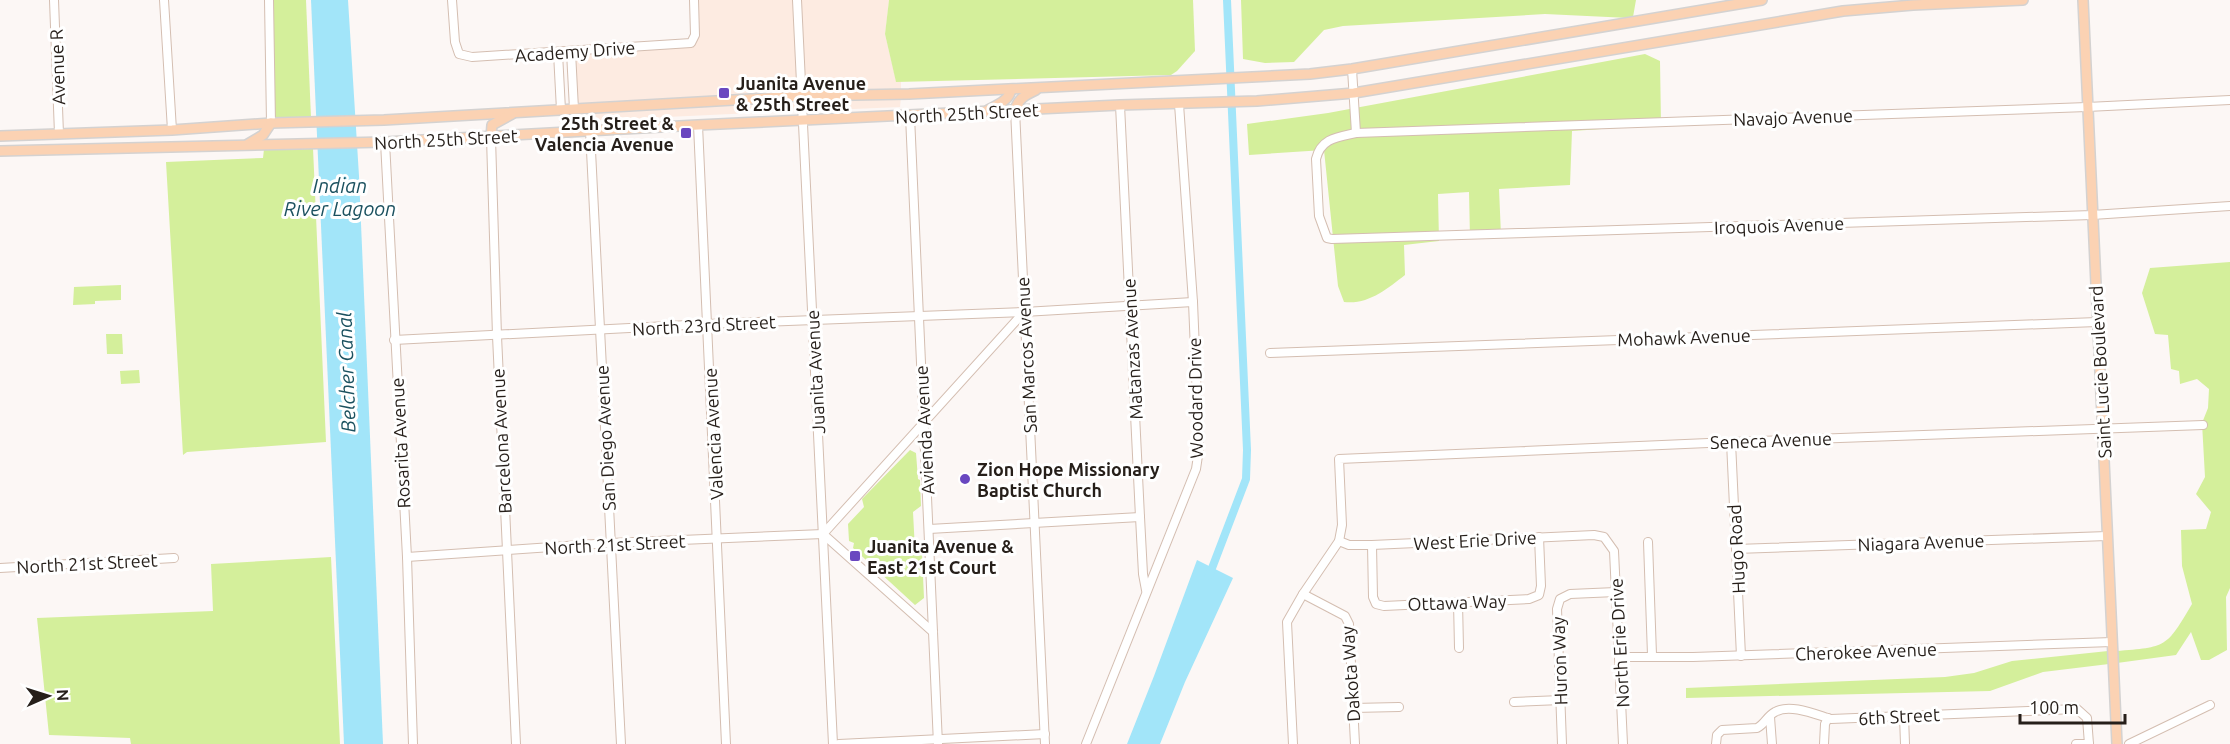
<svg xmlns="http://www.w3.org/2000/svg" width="2230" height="744" font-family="Ubuntu,sans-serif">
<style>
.built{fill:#fdebe1}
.green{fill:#d4ef9b}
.water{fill:#a2e5f9}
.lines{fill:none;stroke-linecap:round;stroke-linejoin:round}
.canal{stroke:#a2e5f9;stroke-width:8}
.minor-casing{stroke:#d4beb1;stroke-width:10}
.major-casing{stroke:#d4d2d1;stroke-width:12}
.minor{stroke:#fff;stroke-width:8}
.major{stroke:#fbd2b3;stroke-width:9}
.poi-dot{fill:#6947c0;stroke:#fff;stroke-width:2}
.labels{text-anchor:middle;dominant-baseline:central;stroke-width:6;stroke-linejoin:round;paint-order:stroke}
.street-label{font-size:18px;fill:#261f1a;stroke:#fff}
.poi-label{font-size:18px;font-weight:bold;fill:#261f1a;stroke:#fff;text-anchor:start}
.water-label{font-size:20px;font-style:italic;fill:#1b515f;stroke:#fff}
</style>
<rect width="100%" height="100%" fill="#fcf7f5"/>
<g class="built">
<path d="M698,0h95l5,93 -220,12 -3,-50 119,-8 5,-12z"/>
<path d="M801,0h88l-4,34 11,47 5,1v8l-95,3z"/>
<path d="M901,97l-1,10 -93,4v-11z"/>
<path d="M799,100v11l-240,11v-9z"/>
</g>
<g class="green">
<path d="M273,0h33l5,118 -36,1z"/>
<path d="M889,0h304l2,51 -18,20 -6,4 -275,7 -11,-48z"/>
<path d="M1241,0h395l-3,17 -4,1 -84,-4 -202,12 -19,4 -30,32 -29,1 -22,-4z"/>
<path d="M1645,54l15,7 1,64 -89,6 -2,54 -71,4 2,46 -31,3 -1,-46 -31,2 1,47 -35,4 1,30c-18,14 -37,30 -61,27l-6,-16 -14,-136 -75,5 -2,-31 81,-11z"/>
<path d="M313,148l13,294 -139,10 -4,3 -17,-293 97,-4 1,-9z"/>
<path d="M2230,262v326l-4,9 1,53 -18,10h-8l-10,-28 -15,23 -59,8 -1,-12c51,-4 50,-3 76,-47l-10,-38 -1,-36 25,-1 5,-17 -15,-18 9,-17 -3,-54 6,-15 1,-19 -12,-10 -17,5 -1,-13 -8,-2 -3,-34 -13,-1 -13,-41 8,-25z"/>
<path d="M121,285v15l-26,1v3l-22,1 1,-18z"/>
<path d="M106,334h16l1,20h-16z"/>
<path d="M139,370l1,13 -19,1 -1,-13z"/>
<path d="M910,450l6,3 2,26 2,1 1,26 -8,6 2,38 7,4 2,44 -9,7 -62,-57 1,-5 -5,-2 -1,-17 16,-17 -2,-8z"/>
<path d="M331,557l9,187h-209l-1,-6 -81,-3 -12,-117 176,-7 -2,-47z"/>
<path d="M2108,651l1,13 -66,8 -53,19 -304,7v-10l259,-11 29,-4 38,-12z"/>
</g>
<g class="water">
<path d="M311,0h37l11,176 24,568h-39z"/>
<path d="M1197,560l36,18 -48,104 -25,62h-33l27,-68z"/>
</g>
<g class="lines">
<path class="canal" d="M1209,576l37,-97 1,-29 -20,-450"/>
<g class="minor-casing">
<g id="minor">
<path d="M54,0l5,134"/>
<path d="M164,0l8,130"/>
<path d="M269,0l2,123"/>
<path d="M452,0l3,42 4,12 13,3 219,-14 4,-8 -1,-35"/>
<path d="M797,0l36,744"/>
<path d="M571,52l3,57"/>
<path d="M558,53l3,57"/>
<path d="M1352,69l4,64"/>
<path d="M2230,100l-143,7 -731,26c-18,4 -35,5 -40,26l3,57 8,22 5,1 760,-24 138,-9"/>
<path d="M1120,105l20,412 3,57 3,16"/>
<path d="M1015,110l30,634"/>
<path d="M910,116l28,628"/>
<path d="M698,125l28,619"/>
<path d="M590,131l31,613"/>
<path d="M491,138l6,198 19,408"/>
<path d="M385,142l22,415 6,187"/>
<path d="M394,340l313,-16 317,-12 169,-10"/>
<path d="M1270,353l827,-31"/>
<path d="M1731,442l10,214"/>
<path d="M929,529l211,-12"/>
<path d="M823,534l201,-222"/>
<path d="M823,534l110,98"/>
<path d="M1339,541l10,4h23l222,-10 10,2 10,14 9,193"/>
<path d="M1648,542l4,113"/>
<path d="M1372,545l1,52 3,7 8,2 145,-7 10,-4 2,-9 -2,-49"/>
<path d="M1736,549l371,-13"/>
<path d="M407,557l203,-14 213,-9"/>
<path d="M0,568l174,-10"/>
<path d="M1303,594l42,22 4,8 6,120"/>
<path d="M1458,602l1,46"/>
<path d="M1620,657h73l419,-15"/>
<path d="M1514,702l47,-2"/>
<path d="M1353,708l46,-1"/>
<path d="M1904,716l1,28"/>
<path d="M1770,717l2,27"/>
<path d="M839,744l206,-10"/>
<path d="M1086,744l110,-275 3,-20 -6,-147 -14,-198"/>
<path d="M1293,744l-6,-122 16,-28 36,-53 3,-16 -3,-66 392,-17 472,-17"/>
<path d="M1562,744l-5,-135 3,-10 10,-5 46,-2"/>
<path d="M1716,744l1,-9 5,-5 35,-2c8,-4 10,-12 18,-16 15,-9 42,3 56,7l246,-10 10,9 2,26"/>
<path d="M1824,744l1,-20 3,-6"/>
<path d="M2076,744h13"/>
<path d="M2129,744l81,-39"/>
</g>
</g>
<g class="major-casing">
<g id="major">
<path d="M2083,0l34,744"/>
<path d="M988,110c9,-5 22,-10 23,-21"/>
<path d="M1015,110c3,-11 10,-15 21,-20"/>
<path d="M0,136l172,-6 99,-7 113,-3 418,-24 107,-2 401,-20 42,-5 410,-69"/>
<path d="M491,138l1,-13 20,-11"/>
<path d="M248,144l15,-9 8,-12"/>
<path d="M0,151l385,-9 313,-17 422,-20 137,-4 97,-8 489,-82 70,-6 110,-5"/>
</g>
</g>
<use href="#minor" class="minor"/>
<use href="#major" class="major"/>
</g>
<g class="poi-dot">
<rect x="718" y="87" width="12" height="12" rx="3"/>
<rect x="680" y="127" width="12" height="12" rx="3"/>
<circle cx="965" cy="479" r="6"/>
<rect x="849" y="550" width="12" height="12" rx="3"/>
</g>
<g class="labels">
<g class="street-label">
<text transform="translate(575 51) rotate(-4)">Academy Drive</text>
<text transform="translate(57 67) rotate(-92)">Avenue R</text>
<text transform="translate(967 113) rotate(-3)">North 25th Street</text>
<text transform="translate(1793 117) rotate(-2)">Navajo Avenue</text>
<text transform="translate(446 139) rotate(-3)">North 25th Street</text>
<text transform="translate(1779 225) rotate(-2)">Iroquois Avenue</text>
<text transform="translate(704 325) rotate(-3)">North 23rd Street</text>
<text transform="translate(1684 337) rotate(-2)">Mohawk Avenue</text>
<text transform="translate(1132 349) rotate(-93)">Matanzas Avenue</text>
<text transform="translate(1026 355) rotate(-93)">San Marcos Avenue</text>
<text transform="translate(815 372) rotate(-93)">Juanita Avenue</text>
<text transform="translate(2100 372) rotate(-93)">Saint Lucie Boulevard</text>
<text transform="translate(1195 398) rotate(-91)">Woodard Drive</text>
<text transform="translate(924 430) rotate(-93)">Avienda Avenue</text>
<text transform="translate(713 434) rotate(-93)">Valencia Avenue</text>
<text transform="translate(605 438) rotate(-93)">San Diego Avenue</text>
<text transform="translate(1771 440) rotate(-2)">Seneca Avenue</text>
<text transform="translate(501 441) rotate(-93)">Barcelona Avenue</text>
<text transform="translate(400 443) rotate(-93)">Rosarita Avenue</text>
<text transform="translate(1475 540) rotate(-3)">West Erie Drive</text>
<text transform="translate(1921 542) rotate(-2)">Niagara Avenue</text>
<text transform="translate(615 544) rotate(-3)">North 21st Street</text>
<text transform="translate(1736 549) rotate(-93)">Hugo Road</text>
<text transform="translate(87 563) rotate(-3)">North 21st Street</text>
<text transform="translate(1457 602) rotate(-2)">Ottawa Way</text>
<text transform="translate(1619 643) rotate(-93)">North Erie Drive</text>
<text transform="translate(1866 651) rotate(-2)">Cherokee Avenue</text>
<text transform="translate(1559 661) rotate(-92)">Huron Way</text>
<text transform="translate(1350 674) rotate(-94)">Dakota Way</text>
<text transform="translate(1899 716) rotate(-3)">6th Street</text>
</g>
<g class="poi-label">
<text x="736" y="83">Juanita Avenue<tspan x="736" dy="21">&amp; 25th Street</tspan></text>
<text x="674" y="123" text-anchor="end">25th Street &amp;<tspan x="674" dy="21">Valencia Avenue</tspan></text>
<text x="977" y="469">Zion Hope Missionary<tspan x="977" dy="21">Baptist Church</tspan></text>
<text x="867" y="546">Juanita Avenue &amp;<tspan x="867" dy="21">East 21st Court</tspan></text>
</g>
<g class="water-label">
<text x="340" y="185">Indian<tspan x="340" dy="23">River Lagoon</tspan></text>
<text transform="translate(346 372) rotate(-92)">Belcher Canal</text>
</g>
</g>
<g transform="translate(48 696) rotate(87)" stroke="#ffffff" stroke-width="4.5" paint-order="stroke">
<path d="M0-4.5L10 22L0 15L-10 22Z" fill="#261f1a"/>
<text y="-9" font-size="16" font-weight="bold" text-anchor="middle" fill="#261f1a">N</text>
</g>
<path d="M2020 714v9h105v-9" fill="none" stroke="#261f1a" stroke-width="3"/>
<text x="2029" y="714" font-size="18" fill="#261f1a" stroke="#ffffff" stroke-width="4.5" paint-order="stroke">100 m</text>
</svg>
